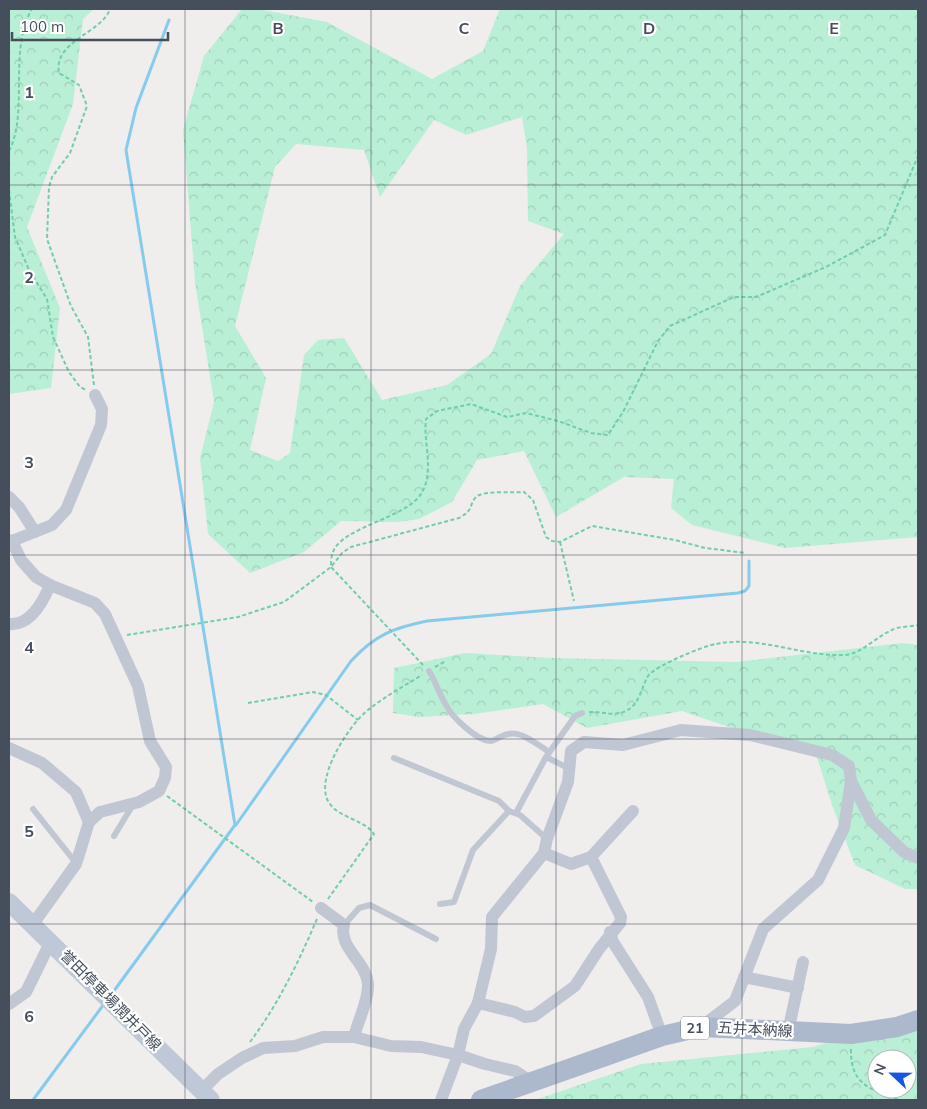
<svg xmlns="http://www.w3.org/2000/svg" width="927" height="1109" font-family="Mulish,'Noto Sans JP',sans-serif">
<style>
.forest{fill:url(#forest-crowns);fill-rule:evenodd}
.lines{fill:none;stroke-linecap:round;stroke-linejoin:round}
.stream{stroke:#85cbed;stroke-width:3}
.path{stroke:#71ceab;stroke-width:2;stroke-dasharray:4 2.5;stroke-linecap:butt}
.service{stroke:#c0c7d3;stroke-width:6}
.minor{stroke:#c0c7d3;stroke-width:12}
.secondary{stroke:#bfc8d7;stroke-width:18}
.primary{stroke:#acb9cd;stroke-width:20}
.grid{fill:none;stroke:#454e5b;stroke-width:1;stroke-opacity:0.55}
.labels{text-anchor:middle;dominant-baseline:central;stroke-width:4.5;stroke-linejoin:round;paint-order:stroke}
.shield{fill:#fff;stroke:#7d838c;stroke-width:1}
.shield-label{font-size:14px;font-weight:bold;fill:#454e5b}
.street-label{font-size:15px;fill:#454e5b;stroke:#fff}
.grid-label{font-size:16px;text-anchor:middle;font-weight:bold;fill:#454e5b;stroke:#fff;stroke-width:4.5;stroke-linejoin:round;paint-order:stroke}
</style>
<defs>
<pattern id="forest-crowns" width="20" height="18" patternUnits="userSpaceOnUse" patternTransform="scale(1.25)"><rect width="20" height="18" fill="#b9efd5"/><path d="M2 6a3 3 0 1 1 6 0M12 15a3 3 0 1 1 6 0" fill="none" stroke="#a0cfb9"/></pattern>
</defs>
<rect width="100%" height="100%" fill="#f0eded"/>
<g class="forest">
<path d="M9,9h85l-11,10 -10,85 -46,123 33,81 -9,80 -42,6z"/>
<path d="M242,9h16l69,13 105,57 51,-28 17,-42h418v528l-133,11 -93,-23 -21,-17 3,-29 -50,-2 -68,40 -32,-66 -47,9 -25,42 -33,17 -21,3 -57,-1 -37,31 -54,21 -42,-39 -8,-76 14,-56 -19,-120 -12,-152 21,-74zM522,117l5,31 1,73 36,13 -44,52 -29,68 -44,31 -65,15 -38,-62 -26,2 -14,15 -14,98 -12,8 -28,-11 16,-72 -31,-52 40,-159 21,-23 68,6 16,47 54,-77 32,15z"/>
<path d="M903,643l15,2v244h-13l-50,-24 -23,-60 -15,-48 -135,-46 -95,17 -44,-24 -69,10 -56,3 -25,-4 1,-45 71,-15 87,5 184,4z"/>
<path d="M918,1014v86h-383l106,-36 172,-17zM877,1059h30v30h-30z"/>
</g>
<g class="lines">
<g class="stream">
<path d="M236,825l115,-164c24,-26 42,-33 76,-40l311,-28 7,-2 4,-5v-25"/>
<path d="M111,995l124,-170 -109,-675 10,-42 33,-88"/>
<path d="M33,1100l71,-96"/>
</g>
<g class="path">
<path d="M9,151c20,-38 -1,-102 23,-142"/>
<path d="M9,190l6,47 14,33 18,29 6,38 16,35 11,15 6,3"/>
<path d="M94,385l-6,-48 -17,-31 -24,-67 2,-52 3,-10 18,-24 17,-47 -8,-21 -20,-12c-6,-32 43,-40 51,-64"/>
<path d="M560,542l14,59"/>
<path d="M127,635l111,-18 46,-15 47,-35 11,-14 9,-6 108,-29c16,-9 9,-12 17,-21 7,-7 37,-4 48,-5l9,8 13,37 6,4 8,1 32,-16 83,14 30,8 41,5"/>
<path d="M423,665l-92,-98c0,-4 0,-11 2,-15 9,-25 73,-34 88,-58 14,-22 2,-51 5,-75l11,-8 34,-7 36,13 19,-4 32,8 33,12 17,2 15,-23 35,-71 12,-15 64,-29h22l70,-30 59,-32 33,-79"/>
<path d="M435,667l11,-6"/>
<path d="M248,703l65,-11 13,3 32,25"/>
<path d="M589,712c13,-1 24,5 37,-1 14,-7 15,-23 22,-35 7,-10 55,-30 68,-32 43,-9 86,13 129,11 16,-1 32,-19 47,-25 7,-4 18,-3 26,-5"/>
<path d="M167,796l146,106"/>
<path d="M328,899l46,-65c-10,-15 -37,-16 -46,-33 -13,-24 21,-76 40,-91 16,-13 36,-24 54,-35"/>
<path d="M250,1042c29,-39 48,-79 67,-123"/>
<path d="M851,1049c-1,36 20,41 50,51"/>
</g>
<g class="service">
<path d="M429,671c7,11 10,23 17,34 6,12 30,35 44,36 6,0 11,-6 18,-7 14,-3 30,11 41,18"/>
<path d="M546,757l22,11"/>
<path d="M394,758l105,43 10,10 11,4 27,24"/>
<path d="M33,809l43,54"/>
<path d="M516,813l30,-56 29,-41 7,-3"/>
<path d="M114,836l17,-28 -1,-3"/>
<path d="M440,904l14,-2 19,-52 36,-39"/>
<path d="M344,925l15,-17 11,-3 66,34"/>
</g>
<g class="minor">
<path d="M9,497l10,10 16,25"/>
<path d="M9,540l3,1 40,-16 14,-15 35,-85 1,-16 -7,-14"/>
<path d="M12,541l9,19 15,17 14,8 45,18 10,11 33,72 12,55 16,26 -1,11 -6,13 -20,11 -39,10 -11,10 -13,42 -43,60"/>
<path d="M9,624c21,2 34,-22 41,-39"/>
<path d="M9,748l33,15 34,29 13,30"/>
<path d="M851,781l20,39 33,32 14,6"/>
<path d="M544,853l27,11 20,-7 42,-46"/>
<path d="M321,908l23,17c-6,23 22,36 24,59 1,16 -10,36 -14,53"/>
<path d="M610,932l3,10 35,55 14,39"/>
<path d="M744,977l54,11"/>
<path d="M478,1003l37,9 10,5 9,-1 41,-30 24,-37 21,-26 1,-6 -30,-60"/>
<path d="M9,1004l17,-12 25,-51"/>
<path d="M788,1032l15,-70"/>
<path d="M202,1090l16,-16 24,-16 21,-10 32,-2 28,-9h31l37,9 30,1 37,8 27,9 30,7 17,11"/>
<path d="M441,1100l17,-45 6,-26 14,-26 13,-54 1,-32 52,-64 3,-14 21,-57 3,-31 13,-9 39,3 58,-15 69,5 82,20 17,11 2,15 -7,47 -26,52 -55,49 -28,72 -34,26"/>
</g>
<path class="secondary" d="M9,902l202,198"/>
<path class="primary" d="M481,1100l181,-64 39,-9 150,7 46,-7 21,-7"/>
</g>
<path class="grid" d="M185,9v1091M371,9v1091M556,9v1091M742,9v1091M9,185h909M9,370h909M9,555h909M9,739h909M9,924h909"/>
<g class="labels">
<rect class="shield" x="681" y="1016.5" width="28" height="23" rx="4"/>
<g class="shield-label">
<text x="695" y="1028">21</text>
</g>
<g class="street-label">
<text transform="translate(111 1000) rotate(45)">誉田停車場潤井戸線</text>
<text transform="translate(755 1029) rotate(3)">五井本納線</text>
</g>
</g>
<g class="grid-label">
<text x="278" y="34">B</text>
<text x="464" y="34">C</text>
<text x="649" y="34">D</text>
<text x="834" y="34">E</text>
<text x="29" y="98">1</text>
<text x="29" y="283">2</text>
<text x="29" y="468">3</text>
<text x="29" y="653">4</text>
<text x="29" y="837">5</text>
<text x="29" y="1022">6</text>
</g>
<rect width="927" height="1109" fill="none" stroke="#454e5b" stroke-width="20"/>
<g transform="translate(892 1074) rotate(292)"><circle r="24" fill="#ffffff" stroke="#b5b8bd"/>
<path d="M0-4L9 19L0 12L-9 19Z" fill="#1556e2"/>
<text y="-8" font-size="14" font-weight="bold" text-anchor="middle" fill="#454e5b">N</text>
</g>
<path d="M12 32v8h156v-8" fill="none" stroke="#454e5b" stroke-width="2.5"/>
<text x="20" y="32" font-size="15" fill="#454e5b" stroke="#ffffff" stroke-width="4" paint-order="stroke">100 m</text>
</svg>
